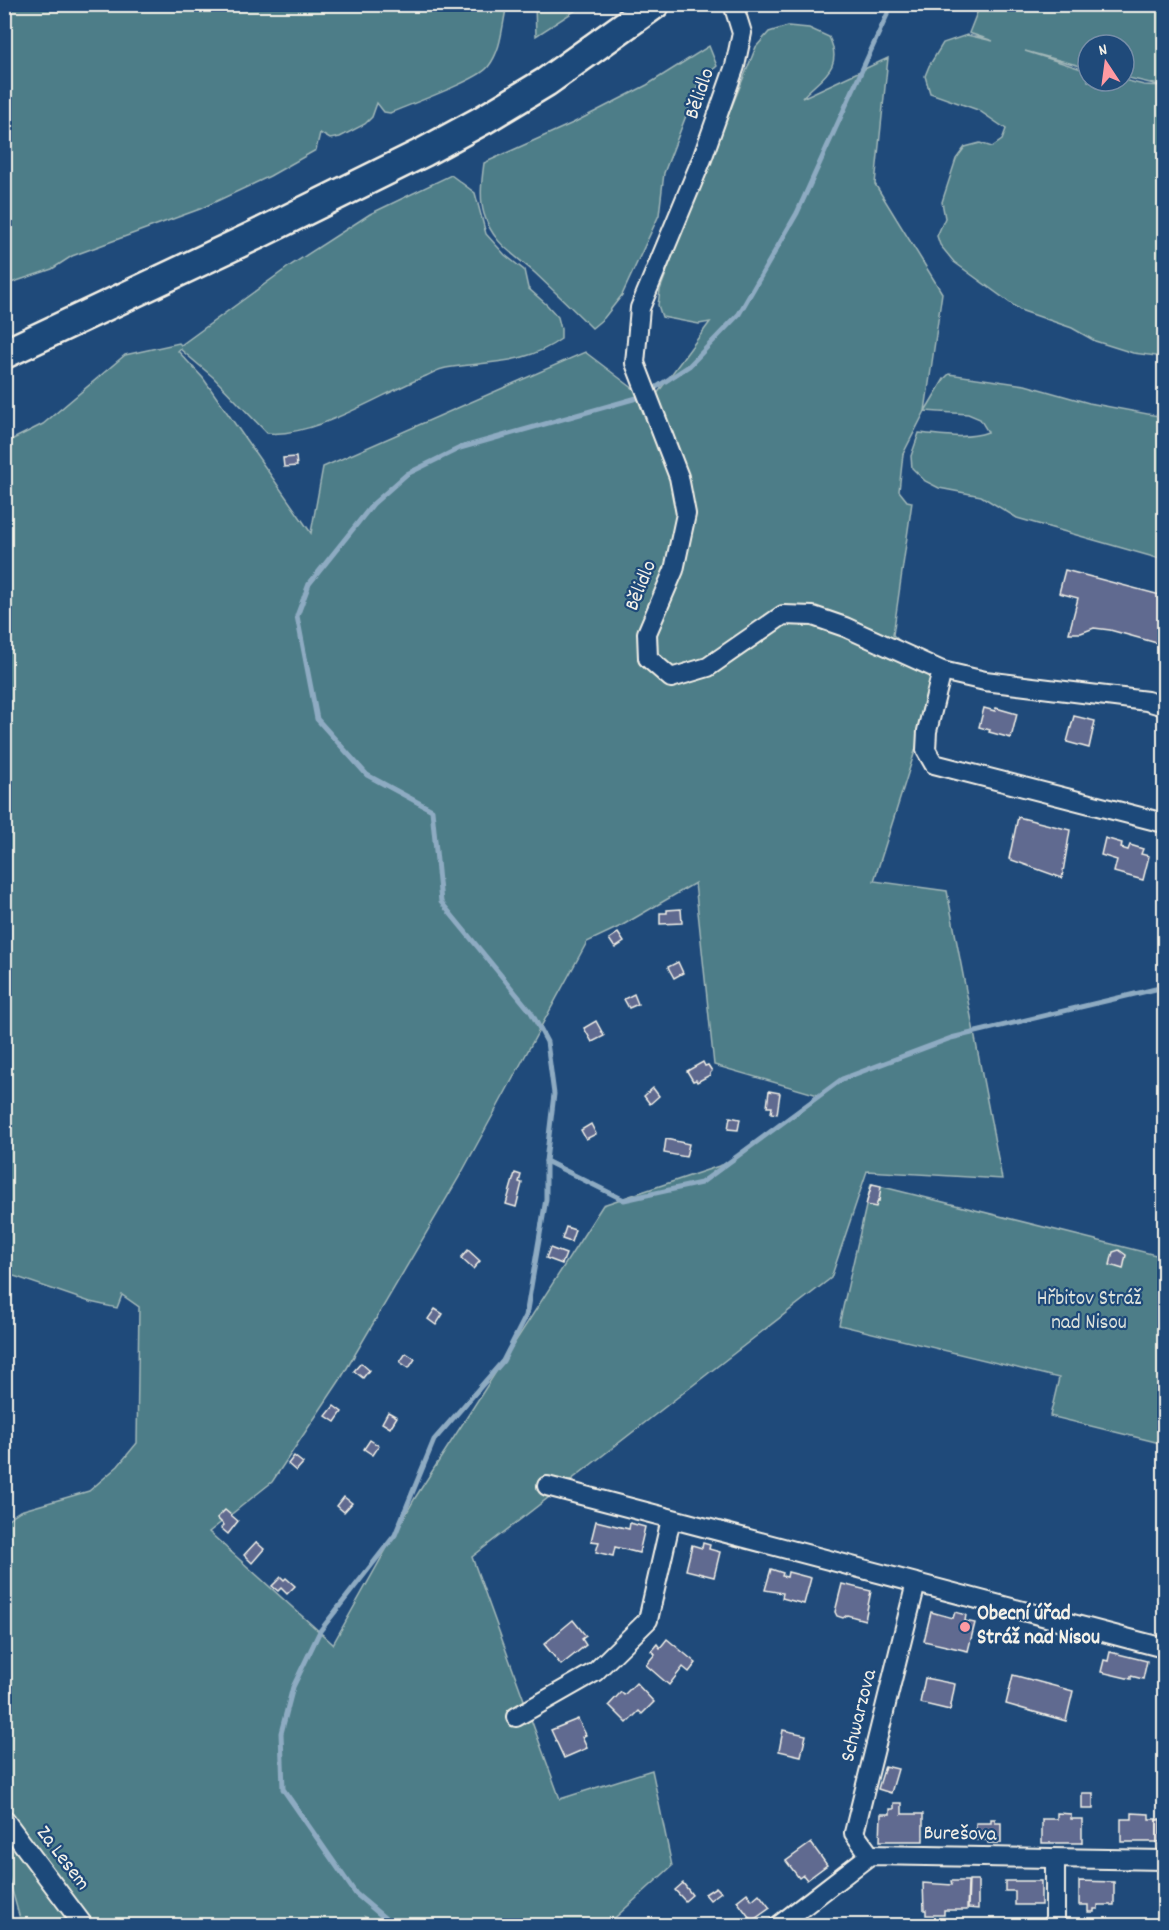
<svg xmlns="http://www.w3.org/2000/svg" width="1169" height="1930" font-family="Dekko,sans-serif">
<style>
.green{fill:#4e7d88;stroke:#a1b7b8;stroke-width:1.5;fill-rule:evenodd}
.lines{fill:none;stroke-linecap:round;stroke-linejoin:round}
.stream{stroke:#8eabc2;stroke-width:5}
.building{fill:#616a90;stroke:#f4f1e8;stroke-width:1.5}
.minor-casing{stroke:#f4f1e8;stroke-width:22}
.primary-casing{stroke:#f4f1e8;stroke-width:33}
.minor{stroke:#1f4a7a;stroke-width:18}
.primary{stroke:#1f4a7a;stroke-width:28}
.poi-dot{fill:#ff9aa2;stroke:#1f4a7a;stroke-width:2}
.labels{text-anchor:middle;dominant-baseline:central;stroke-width:4.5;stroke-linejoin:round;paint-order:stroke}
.street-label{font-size:21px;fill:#f4f1e8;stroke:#1f4a7a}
.park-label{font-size:21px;fill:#dbe0da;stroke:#1f4a7a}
.poi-label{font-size:21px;font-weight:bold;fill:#f4f1e8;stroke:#1f4a7a;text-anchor:start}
</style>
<rect width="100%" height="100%" fill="#1f4a7a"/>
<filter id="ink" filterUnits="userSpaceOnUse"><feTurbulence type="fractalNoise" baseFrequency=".0167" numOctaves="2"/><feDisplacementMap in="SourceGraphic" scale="12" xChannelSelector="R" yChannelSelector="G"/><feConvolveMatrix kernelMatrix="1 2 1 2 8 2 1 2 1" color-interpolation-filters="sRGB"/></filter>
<g filter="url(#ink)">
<g class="green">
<path d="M5,4h502v1c-5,20 -5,45 -19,62 -10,13 -79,38 -98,46l-6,-1 -7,-9 -5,14 -7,7 -25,13 -10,2 -10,-6 -4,17 -46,26 -70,33 -128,47 -20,13 -47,16z"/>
<path d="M535,5v-1l49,1 -48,31z"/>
<path d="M980,5h184v352l-31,-4 -38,-12 -23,-13 -52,-18 -66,-48 -14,-17 -3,-9 8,-18 -3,-16 14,-43 9,-12 15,-4 12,4 10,-7 4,-11 -28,-19 -48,-17 -5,-17 4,-10 14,-23 24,-8 26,6 -24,-8zM1088,45h36v32l39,9 -19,-1 -20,-5 -36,1v-10l-63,-20 63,17z"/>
<path d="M788,26l21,2 20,9c16,33 -10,41 -27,61l86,-40 -13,126 67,109 -17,118 19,-32 5,-5 76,11 64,18 75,14v143l-147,-42 -36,-22 -42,-8 -14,-7 -13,-13 -1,-12 8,-23c23,2 46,7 69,-1l-8,-13 -12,-5 -43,-3 -22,43 -4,37 8,10 5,1 -19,133 46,40 -65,206 73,10 55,288 -135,-8 -36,107 -359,279 88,242 92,-29 20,96 -65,59 -221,1 -21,-9 5,8 -348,1 -17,-61v-344l15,-10 69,-20 29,-25 19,-23 2,-136 -17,-12 -5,13 -27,-6 -85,-29v-830l38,-19 82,-69 54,-12 2,2 110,-80 79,-51 81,-39 24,18 11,41 19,21 19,15 4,18 19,17 11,12 3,12v10c-29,21 -57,22 -91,26 -9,1 -19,1 -28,4 -5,1 -11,5 -16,7 -46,18 -111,62 -159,57l-54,-56 -33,-28 -2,2 25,27 108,155 12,-66 262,-115 66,50 59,-80 -11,2 -37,-7 -4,-12 2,-15 26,-71 70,-172 13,-15zM695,883l19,182 104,30 -90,68 -125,42 -188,293 -82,146 -124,-112 63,-50 68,-102 122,-208 125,-230 34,-16z"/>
<path d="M709,46l8,20 -18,16 -35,91 -5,42 -37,80 -18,23 -12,10c-19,-19 -38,-37 -57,-55 -22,-20 -42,-29 -51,-59 -5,-16 -2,-36 0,-51l89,-40 74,-38z"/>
<path d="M871,1184l293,73v187l-114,-28 9,-38 -220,-53z"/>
</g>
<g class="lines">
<g class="stream">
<path d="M652,390l37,-24 50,-52 58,-101 95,-209"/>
<path d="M546,1161l78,39 77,-17 141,-104 109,-41 213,-51"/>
<path d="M394,1926l-38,-32 -73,-105 -2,-56 12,-46 27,-56 75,-96 39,-95 69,-79 23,-45 20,-117v-38l8,-67 -7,-52 -16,-30 -90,-110 -9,-92 -65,-35 -50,-56 -20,-103 12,-32 64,-80 34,-30 53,-26 184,-52"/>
</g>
</g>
<g class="building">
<path d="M296,457l1,9 -13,1 -1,-9z"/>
<path d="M1065,570l99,26v49l-54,-15 -16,-2 -13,5h-12l9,-35 -19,-5z"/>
<path d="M984,708l11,3 1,-3 21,6 -6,24 -22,-6 1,-2 -11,-3z"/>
<path d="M1074,716l21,5 -6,27 -22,-6z"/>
<path d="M1018,817l52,13 -8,48 -53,-19z"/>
<path d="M1105,838l17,5 -1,5 7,2 2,-5 13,4 -2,5 8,2 -6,24 -29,-8 3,-12 -16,-5z"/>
<path d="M681,909l1,14 -22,1v-11h7v-3z"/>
<path d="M618,933l6,9 -9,6 -6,-9z"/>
<path d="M678,962l5,11 -9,5 -6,-11z"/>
<path d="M634,994l4,10 -9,4 -5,-9z"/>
<path d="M596,1021l8,15 -12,6 -8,-14z"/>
<path d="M703,1062l2,4 3,-1 4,6 -2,2v2l-13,7 -1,-2 -3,1 -6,-10z"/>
<path d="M653,1088l6,8 -9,8 -6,-8z"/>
<path d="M769,1091l11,2 -3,21 -6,-1 1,-6h-5z"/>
<path d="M730,1117l10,2 -2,11 -10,-1z"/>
<path d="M591,1124l5,10 -10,5 -5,-9z"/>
<path d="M666,1139l23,5 -3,13 -22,-4z"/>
<path d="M515,1173l6,2 -2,7 3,1 -6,24 -10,-3z"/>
<path d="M872,1184l9,2 -2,15 -1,-1 -2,7 -10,-2z"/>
<path d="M566,1227l9,3 -4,12 -9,-3z"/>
<path d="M550,1248l16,6 -4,10 -16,-6z"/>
<path d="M468,1250l12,11 -7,8 -12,-11z"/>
<path d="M1119,1250l7,5 -3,14 -13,-4 3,-13z"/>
<path d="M435,1309l8,5 -7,11 -8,-6z"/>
<path d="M406,1353l9,6 -6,9 -9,-6z"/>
<path d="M361,1363l8,7 -6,8 -9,-7z"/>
<path d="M334,1406l8,6 -7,10 -9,-6z"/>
<path d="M388,1412l9,5 -7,11 -8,-5z"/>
<path d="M370,1440l9,6 -6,9 -9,-6z"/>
<path d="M294,1456l9,7 -7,8 -8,-7z"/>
<path d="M344,1497l8,6 -8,9 -7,-6z"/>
<path d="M225,1510l13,11 -10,13 -7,-6 3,-3 -7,-7z"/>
<path d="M596,1521l33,8 1,-6 15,4 -6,26 -24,-6 -2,9 -17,-4 3,-10 -8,-1z"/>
<path d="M256,1542l8,7 -12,14 -8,-8z"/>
<path d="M703,1543l7,2 -1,4 11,3 -6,25 -28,-7 6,-25 10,3z"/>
<path d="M771,1569l12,4 -1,3 5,1 1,-5 23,6 -7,26 -22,-6 1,-5 -18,-3z"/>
<path d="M281,1577l3,3 2,-2 9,8 -8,8 -6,-6 -3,3 -6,-5z"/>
<path d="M842,1584l29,7 -6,29 -18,-5 -4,3 -6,-2 -2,-4z"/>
<path d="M931,1612l22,6 2,-6 11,3 -1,6 10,2 -7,28 -44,-10z"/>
<path d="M573,1620l13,16 -4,3 4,6 -25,20 -17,-21z"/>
<path d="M667,1639l29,24 -7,9 -6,-5 -14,18 -23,-20 9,-11 -4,-3 6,-7 3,4z"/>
<path d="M1110,1652l37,9 -4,18 -12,-3v3l-30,-7 3,-12 4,1z"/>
<path d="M1013,1675l60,16 -7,30 -60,-17z"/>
<path d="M925,1678l30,6 -5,26 -30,-7z"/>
<path d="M636,1683l18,19 -12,12 -3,-3 -12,12 -18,-18 12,-13 3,3z"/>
<path d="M578,1719l8,16 -4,2 5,11 -23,10 -13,-28z"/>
<path d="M783,1730l23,5 -5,21 -22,-5z"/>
<path d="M885,1766l13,3 -7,24 -13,-4z"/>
<rect x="1082" y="1793" width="11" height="16"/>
<path d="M894,1803h8v11h21v27h-43l1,-27h9v-5h4z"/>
<path d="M1057,1813l14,1v5h11v24h-40v-24h15z"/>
<path d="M1132,1813l17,1v5h11v23h-39v-23h11z"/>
<path d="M991,1819h4v4h6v20h-13l-1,-3h-11v-17h15z"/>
<path d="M811,1843l16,22 -20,15 -4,-5 -4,3 -13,-17z"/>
<path d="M969,1880h9v29l-10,-1z"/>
<path d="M951,1881h17l-1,29h-23v5h-18v-5h-2l-1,-27 29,2z"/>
<path d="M1005,1881h36v24h-26v-14h-10z"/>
<path d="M1079,1881l35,1v23h-16v4h-4v3h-6v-7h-9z"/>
<path d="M683,1883l9,12 -7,6 -10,-11z"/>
<path d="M716,1887l5,5 -11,8 -5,-6z"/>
<path d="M747,1893l5,7 7,-6 11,14 -18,13 -15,-20z"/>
</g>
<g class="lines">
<g class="minor-casing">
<g id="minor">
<path d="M733,4l9,29 -7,33 -33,93 -62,149 -5,55 44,114 7,37 -12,56 -27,63 1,25 23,20 37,-11 75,-52 30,1 32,11 97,44 43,10 162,20 17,5"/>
<path d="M942,671l-15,60 -1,19 8,14 230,59"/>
<path d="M547,1486l617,162"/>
<path d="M516,1717l79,-45 53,-52 23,-101"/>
<path d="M4,1819l80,107"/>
<path d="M870,1855l-16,-22 62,-250"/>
<path d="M778,1926l92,-71 294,5"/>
<path d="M1055,1926v-67"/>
</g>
</g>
<g class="primary-casing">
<path id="primary" d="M4,354l252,-119 168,-83 59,-32 63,-38 109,-78"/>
</g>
<use href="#minor" class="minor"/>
<use href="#primary" class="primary"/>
</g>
</g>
<circle class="poi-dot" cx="965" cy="1627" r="6"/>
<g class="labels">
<g class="street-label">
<text transform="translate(701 94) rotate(-71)">Bělidlo</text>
<text transform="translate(642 586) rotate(-68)">Bělidlo</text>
<text transform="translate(860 1716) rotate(-76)">Schwarzova</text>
<text transform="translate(960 1835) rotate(1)">Burešova</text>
<text transform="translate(62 1859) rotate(53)">Za Lesem</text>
</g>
<g class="park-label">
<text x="1089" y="1300">Hřbitov Stráž<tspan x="1089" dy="24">nad Nisou</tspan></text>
</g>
<g class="poi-label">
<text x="977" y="1615">Obecní úřad<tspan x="977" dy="24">Stráž nad Nisou</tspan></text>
</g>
</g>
<rect width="1169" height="1930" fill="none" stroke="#1f4a7a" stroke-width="24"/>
<rect x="12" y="12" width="1145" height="1906" fill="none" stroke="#f4f1e8" stroke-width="2" filter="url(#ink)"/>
<g transform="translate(1106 63) rotate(347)"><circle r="28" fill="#1f4a7a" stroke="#748da6" stroke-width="1.5"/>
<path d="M0-4.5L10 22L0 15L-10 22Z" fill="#ff9aa2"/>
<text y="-9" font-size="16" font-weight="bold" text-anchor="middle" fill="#f4f1e8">N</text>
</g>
</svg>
